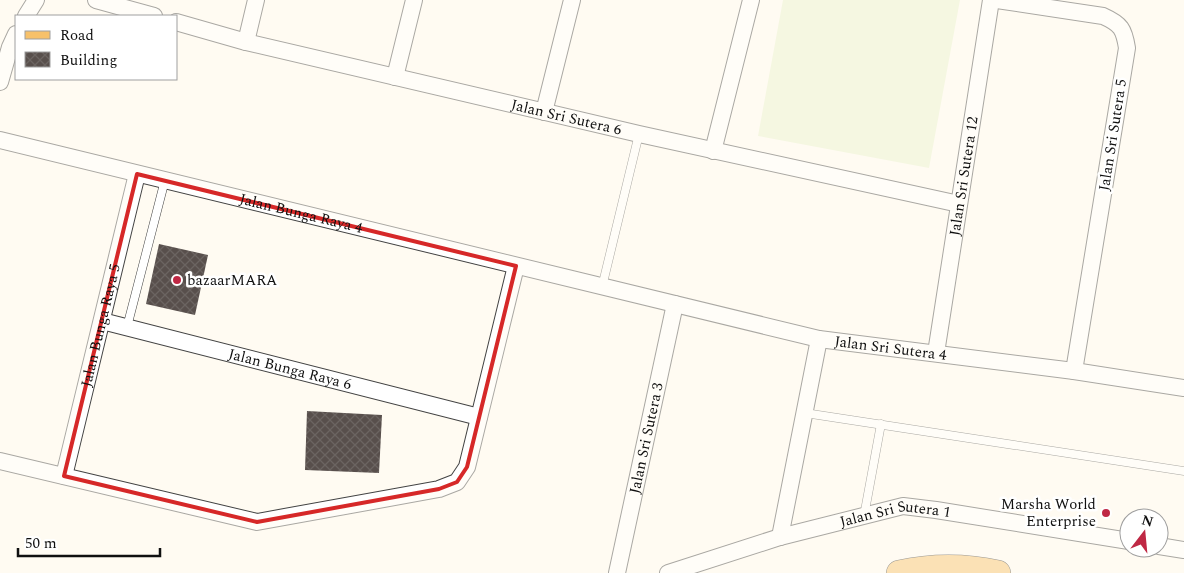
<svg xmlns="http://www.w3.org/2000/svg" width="1184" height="573" font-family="Spectral,serif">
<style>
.pitch{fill:#e9f1cd}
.building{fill:url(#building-cross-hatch)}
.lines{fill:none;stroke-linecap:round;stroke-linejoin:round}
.lane-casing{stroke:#434343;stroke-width:9}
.street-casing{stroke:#434343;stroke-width:18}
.primary-casing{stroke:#212121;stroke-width:26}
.lane{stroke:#fff;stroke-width:8}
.street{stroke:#fff;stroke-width:16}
.primary{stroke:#f7c16a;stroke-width:25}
.marked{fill:none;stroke:#d62828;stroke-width:4;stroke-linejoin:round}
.poi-dot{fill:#bf2844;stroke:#fff;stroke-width:2}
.labels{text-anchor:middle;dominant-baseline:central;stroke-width:5;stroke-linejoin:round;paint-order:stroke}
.street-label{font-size:15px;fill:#101010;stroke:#fff}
.poi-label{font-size:15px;fill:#101010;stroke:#fff;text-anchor:start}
</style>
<defs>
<pattern id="building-cross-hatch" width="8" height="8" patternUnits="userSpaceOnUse" patternTransform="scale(1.25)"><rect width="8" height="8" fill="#584f4c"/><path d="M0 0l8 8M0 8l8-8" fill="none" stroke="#6b6461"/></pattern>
</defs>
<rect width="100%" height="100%" fill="#fffbf2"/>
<path class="pitch" d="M783,0h177l-31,168 -171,-32z"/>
<g class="building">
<path d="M159,244l49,11 -13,60 -49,-11z"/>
<path d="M307,411l75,4 -3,58 -74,-3z"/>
</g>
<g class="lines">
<g class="lane-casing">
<g id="lane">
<path d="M602,287l37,-153"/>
<path d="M127,327l38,-147"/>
<path d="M805,413l379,58"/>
<path d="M864,516l17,-92"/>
</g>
</g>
<g class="street-casing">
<g id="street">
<path d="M96,0l58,16"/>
<path d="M997,0l106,16c18,8 21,13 24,32l-53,323"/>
<path d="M26,16l10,-16"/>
<path id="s1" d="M176,22l70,20 393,92 320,70"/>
<path d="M246,42l10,-42"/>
<path d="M395,77l19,-77"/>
<path d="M0,82l10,-35 6,-13"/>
<path d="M544,112l28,-112"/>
<path id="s2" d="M0,140l819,199 255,32 110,17"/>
<path d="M713,151l38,-151"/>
<path id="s3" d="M102,321l377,96"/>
<path id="s4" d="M936,353l55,-353"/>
<path d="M0,461l257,61 182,-33 18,-7 10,-15 49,-201"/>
<path id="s5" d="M64,476l73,-302"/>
<path d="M780,537l39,-198"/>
<path d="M1159,546l25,4"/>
<path id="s6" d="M617,573l58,-269"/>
<path id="s7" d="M668,573l112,-36 123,-31 33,4 193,31"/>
</g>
</g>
<g class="primary-casing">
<path id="primary" d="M899,573c32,-7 67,-7 99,0"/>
</g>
<use href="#lane" class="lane"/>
<use href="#street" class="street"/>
<use href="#primary" class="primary"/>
</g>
<path d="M0 0H1184V573H0ZM137,174l379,92 -49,201 -10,15 -18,7 -182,33 -193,-46z" fill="#fffbf2" fill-opacity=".55" fill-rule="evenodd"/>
<path class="marked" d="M137,174l379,92 -49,201 -10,15 -18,7 -182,33 -193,-46z"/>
<g class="poi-dot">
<circle cx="177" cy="280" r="5"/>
<circle cx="1106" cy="513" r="5"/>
</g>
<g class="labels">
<g class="street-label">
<text stroke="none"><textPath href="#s1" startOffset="402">Jalan Sri Sutera 6</textPath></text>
<text transform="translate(1113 135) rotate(-81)">Jalan Sri Sutera 5</text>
<text stroke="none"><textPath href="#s4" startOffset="179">Jalan Sri Sutera 12</textPath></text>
<text stroke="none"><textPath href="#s2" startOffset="310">Jalan Bunga Raya 4</textPath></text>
<text stroke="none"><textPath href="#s5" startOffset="155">Jalan Bunga Raya 5</textPath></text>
<text stroke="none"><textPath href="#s2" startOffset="915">Jalan Sri Sutera 4</textPath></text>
<text stroke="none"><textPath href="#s3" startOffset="194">Jalan Bunga Raya 6</textPath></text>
<text stroke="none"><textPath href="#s6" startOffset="138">Jalan Sri Sutera 3</textPath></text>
<text stroke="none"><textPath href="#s7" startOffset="236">Jalan Sri Sutera 1</textPath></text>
</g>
<g class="poi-label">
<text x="187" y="280">bazaarMARA</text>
<text x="1096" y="504" text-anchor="end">Marsha World<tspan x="1096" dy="17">Enterprise</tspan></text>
</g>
</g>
<rect x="15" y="15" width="162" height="65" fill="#ffffff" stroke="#9f9f9f"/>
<rect x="25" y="31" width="25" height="8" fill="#f7c16a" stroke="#9f9f9f"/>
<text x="60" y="40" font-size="15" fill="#101010">Road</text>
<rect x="25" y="52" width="25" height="15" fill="url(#building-cross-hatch)" stroke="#9f9f9f"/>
<text x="60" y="65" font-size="15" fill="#101010">Building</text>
<g transform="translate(1144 533) rotate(16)"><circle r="24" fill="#ffffff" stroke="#9f9f9f"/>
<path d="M0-4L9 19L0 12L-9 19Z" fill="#bf2844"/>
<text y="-8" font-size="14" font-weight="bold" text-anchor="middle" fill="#101010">N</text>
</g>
<path d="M18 548v8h142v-8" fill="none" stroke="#101010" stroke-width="2.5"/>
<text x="25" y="548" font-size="15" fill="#101010" stroke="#ffffff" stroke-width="4" paint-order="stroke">50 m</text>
</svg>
